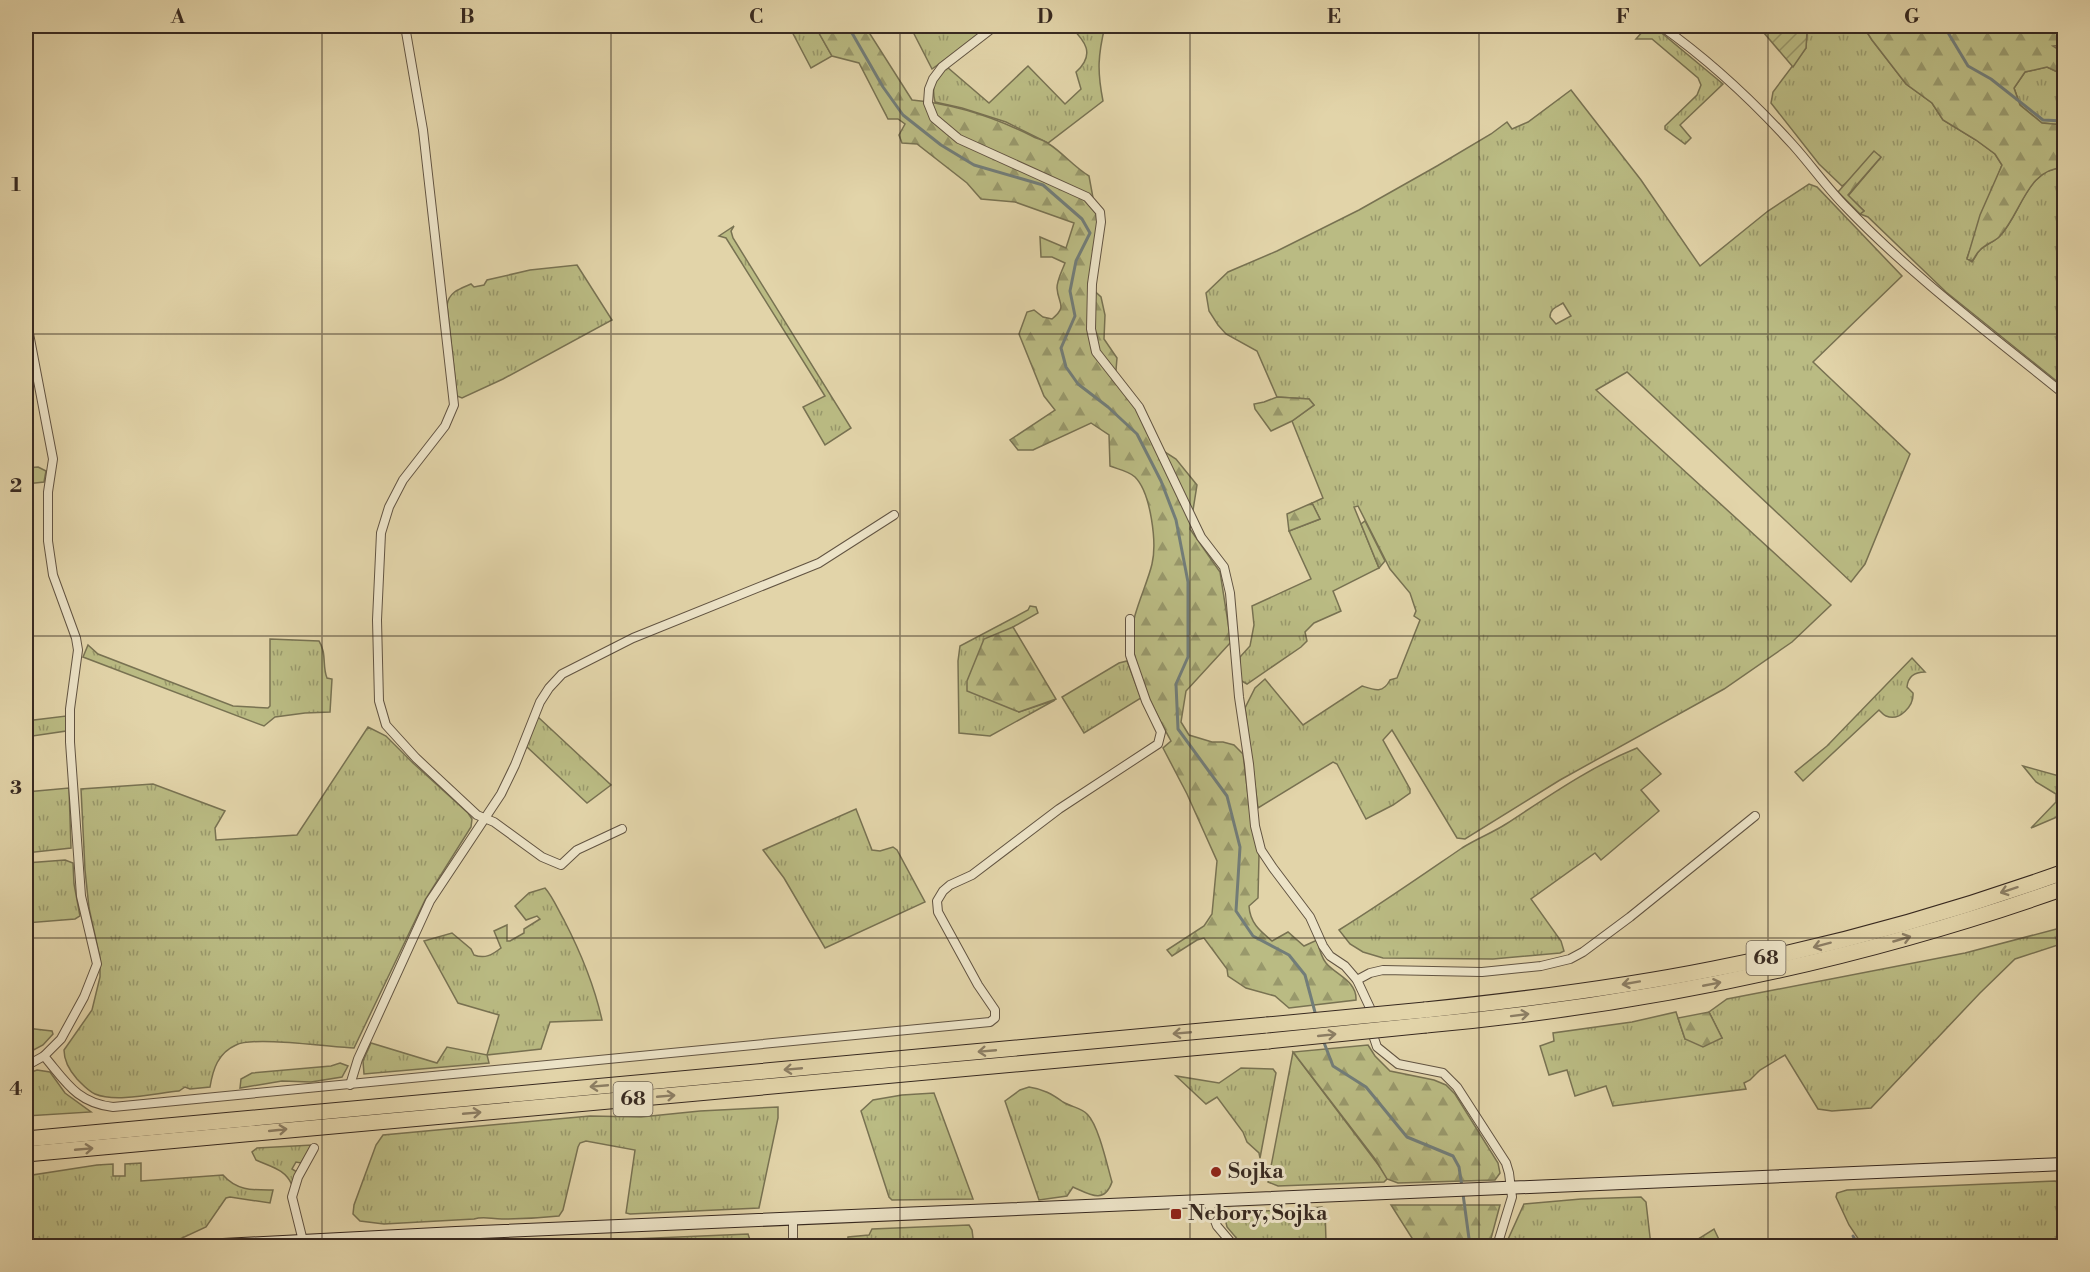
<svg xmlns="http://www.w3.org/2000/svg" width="2090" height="1272" font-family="'Libre Bodoni',serif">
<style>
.grass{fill:url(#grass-tufts);stroke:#787252;stroke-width:1.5;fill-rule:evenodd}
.forest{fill:url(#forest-firs);stroke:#787252;stroke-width:1.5}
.garden{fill:url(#garden-furrows);stroke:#787252;stroke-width:1.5}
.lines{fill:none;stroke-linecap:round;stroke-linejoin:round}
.stream{stroke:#727d79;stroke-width:3}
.street-casing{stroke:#625442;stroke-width:10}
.secondary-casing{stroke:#372920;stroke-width:14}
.highway-casing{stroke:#372920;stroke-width:17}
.street{stroke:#ece3c7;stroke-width:8}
.secondary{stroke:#ece3c7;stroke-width:12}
.highway{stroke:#e2d4a9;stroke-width:15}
.highway-bridge-casing{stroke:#372920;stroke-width:17;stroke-linecap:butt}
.highway-bridge{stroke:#e2d4a9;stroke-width:15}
.oneway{stroke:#8c7e64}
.grid{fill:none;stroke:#372920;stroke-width:1.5;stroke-opacity:0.55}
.poi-dot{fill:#8f2418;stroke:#ece3c7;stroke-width:2}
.labels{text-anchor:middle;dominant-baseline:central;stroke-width:6;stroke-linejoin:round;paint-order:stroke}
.shield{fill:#ece3c7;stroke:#6d6152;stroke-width:1.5}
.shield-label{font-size:20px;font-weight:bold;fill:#372920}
.poi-label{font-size:21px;font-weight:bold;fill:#372920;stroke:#ece3c7;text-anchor:start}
.neatline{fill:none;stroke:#372920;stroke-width:2}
.grid-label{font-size:20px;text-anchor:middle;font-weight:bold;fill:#372920}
</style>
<defs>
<pattern id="grass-tufts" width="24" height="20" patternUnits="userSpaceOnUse" patternTransform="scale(1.5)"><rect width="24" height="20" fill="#babb83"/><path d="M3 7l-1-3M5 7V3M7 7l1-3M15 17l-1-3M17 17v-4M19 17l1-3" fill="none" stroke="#98986b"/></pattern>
<pattern id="forest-firs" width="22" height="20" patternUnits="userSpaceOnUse" patternTransform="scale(1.5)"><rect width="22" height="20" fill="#babb83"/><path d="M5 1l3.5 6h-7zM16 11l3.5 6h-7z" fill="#98986b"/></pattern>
<pattern id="garden-furrows" width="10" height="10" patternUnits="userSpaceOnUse" patternTransform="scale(1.5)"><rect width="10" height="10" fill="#babb83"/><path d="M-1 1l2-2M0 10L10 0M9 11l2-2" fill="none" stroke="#98986b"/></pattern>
</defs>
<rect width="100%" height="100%" fill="#e2d4a9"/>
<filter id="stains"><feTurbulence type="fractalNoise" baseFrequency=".00333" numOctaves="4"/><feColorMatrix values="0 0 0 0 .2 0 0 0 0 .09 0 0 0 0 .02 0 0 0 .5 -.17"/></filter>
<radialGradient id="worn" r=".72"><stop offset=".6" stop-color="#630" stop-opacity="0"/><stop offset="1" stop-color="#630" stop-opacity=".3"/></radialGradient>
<g class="grass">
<path d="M789,26h26l17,30 -21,12z"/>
<path d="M910,26h79l-14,12 -43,31z"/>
<path d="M1070,26h35c-7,29 -8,45 -2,75l-55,42 -42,-21 -44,-14 -27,-6c-4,-17 0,-23 12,-35l42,36 39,-37 37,38 16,-15 -5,-17c20,-18 9,-31 -6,-46z"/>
<path d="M1816,26h47l9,14 34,44 26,19 11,17 33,20 19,14 7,11 -35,93 5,4c3,-4 5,-9 8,-12 6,-6 14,-8 20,-14 21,-22 27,-69 64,-68v219l-118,-95 -78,-75 -8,-3 4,-3 -16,-15 33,-39 -39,29 -23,-22 -48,-61 2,-11 33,-44 1,-16z"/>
<path d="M1653,29l5,1 65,54 -43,41 11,13 -6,6 -20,-15v-3l32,-31 4,-10 -3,-7 -46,-39h-16l7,-8z"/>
<path d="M2047,67l17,8 -1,50 -21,-2 -22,-18 -6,-17 11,-16z"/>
<path d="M1571,90l70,90 59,86 68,-55 41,-27 8,3 85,89 -89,86 97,92 -45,110 -14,18 -224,-210 -31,18 235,215 -39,37 -68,47 -164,91 -95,59 -8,-1 -65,-108 -9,10 27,49v4l-17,12 -27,14 -29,-55 -4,-2 -75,46 -13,-100 10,-20 10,-9 38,46 59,-39c12,4 21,8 28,-6l7,-2 23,-58 -6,-4 2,-5 -6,-18 -20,-24 -32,-63 -4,1 25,61 -46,23 8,20 -27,12 -9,9 2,9 -6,6 -54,37 -7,-4v-23l10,-11 4,-21 -2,-19 59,-27 -22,-48 31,-12 -8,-16 11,-5 -31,-77 22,-16 -5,-6 -32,-2 -20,-46 -31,-17 -8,-9 -9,-14 -3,-18 22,-21 49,-21 82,-41 78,-44 54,-32 16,-12 5,7 16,-7zM1563,303l8,13 -15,8 -6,-7c0,-8 6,-10 13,-14z"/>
<path d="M734,226l-3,5 2,7 118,190 -26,17 -22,-38 22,-11 -99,-158 -7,-2z"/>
<path d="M577,265l35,55 -109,59 -41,19 -5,-2 -10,-91c2,-13 12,-16 24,-21l3,3 10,-2 3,-5 43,-10z"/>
<path d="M38,467l8,4 -2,11 -18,2v-16z"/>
<path d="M1030,606l6,1 2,6 -25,14 6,85 36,-12 -65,36 -31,-3 -1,-72 2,-15 68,-36z"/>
<path d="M270,639l49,2c8,12 3,25 8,37l5,1 -2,33 -25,1 -30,4 -11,9 -181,-69 5,-12 10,9 135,52 35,2 2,-2z"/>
<path d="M1912,658l13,14c-10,0 -17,4 -18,15l6,6c1,12 -13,29 -27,23 -3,-1 -5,-4 -7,-6l-76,71 -8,-9 32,-26z"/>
<path d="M1127,661l14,37 -57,35 -22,-36 57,-34z"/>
<path d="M66,716v15l-40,6v-16z"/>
<path d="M538,717l73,68 -24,18 -61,-57z"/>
<path d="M368,727l18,9 27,27 55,50 4,6 -1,8 -46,73 -71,148c-24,-1 -101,-12 -118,-3 -18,8 -23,24 -26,42l-20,2 -5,-2 -6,4c-22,2 -63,12 -84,3 -7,-3 -12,-9 -18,-15 -7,-8 -13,-18 -13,-29l28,-40 8,-33v-19l-11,-50 -4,-38 -4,-81 72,-5 72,27 -10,17 1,12 81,-5z"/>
<path d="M1637,748l24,26 -20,16 18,21 -58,49 -6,-7 -64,46 30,42 3,10 -4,2 -67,6 -110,-1 -20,-6 -13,-8 -11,-14c42,-26 82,-54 123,-82 14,-9 30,-15 44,-24 43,-28 84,-57 131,-76z"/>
<path d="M2023,766l36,10 5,-1v39l-33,14 25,-26v-8l-20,-12z"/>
<path d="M69,788l2,60 -45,5v-61z"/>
<path d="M856,809l16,41 8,1 13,-4 4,3 28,52 -100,46 -41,-70 -21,-28z"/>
<path d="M65,860l8,3 1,21 6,32 -5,3 -49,4v-60z"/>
<path d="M545,888c8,9 13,22 19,32 17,33 30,64 38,100l-52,2 -9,27 -54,6 2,8 -125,11 -1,-13 8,-18 66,20 10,-16 40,8 12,-40 -41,-12 -34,-62 28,-8 19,16 3,6c11,4 18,0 27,-7l-7,-17 13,-6v16h3l14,-8v-4l16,-10 -3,-3 -11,4 -11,-14 14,-13z"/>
<path d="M2064,927v16l-49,16 -35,34 -109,115 -39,3 -14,-2 -33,-54 -25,15 -10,10 -6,3 2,6 -133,17 -7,-20 -31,10 -8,-26 -18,5 -9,-29 14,-5 -1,-8 79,-11 44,-10 9,27 37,-1 -13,-26 18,-13 238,-46z"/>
<path d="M26,1028l26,3 1,3 -10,11 -17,9z"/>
<path d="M1293,1052l93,123 1,4 -3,3 -106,4 -10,-4z"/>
<path d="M340,1063l8,3 -6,11 -31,5 -29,-1 -42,7 1,-9 11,-6 79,-7z"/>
<path d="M1241,1068l32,1 3,4 -16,85 -1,-5 -12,-11 -4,-10 -26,-35 -11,7 -30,-28 43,7z"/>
<path d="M37,1070l13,2 15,21 26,19 -65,4v-42z"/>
<path d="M1029,1087c14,2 23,7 34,15 8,5 20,6 25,13 11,12 19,50 24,67 -8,23 -23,12 -39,5l-6,9 -28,4 -34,-99 15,-11z"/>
<path d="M934,1093l39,106 -81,1 -3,-3 -28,-86 12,-11 29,-5z"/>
<path d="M778,1107v11l-19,90 -129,6 -4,-1 9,-63 -49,-9 -6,2 -2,4 -15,63 -4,6c-19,2 -38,3 -57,3 -11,0 -18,-3 -28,0l-90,5 -24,-3 -7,-7 1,-9 22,-60 7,-10 207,-19 51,1 59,-6z"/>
<path d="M312,1145l-11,18 -5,-1 -4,7 5,3 -5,13c-7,-16 -21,-18 -36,-25l-4,-8 5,-4z"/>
<path d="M141,1163v18l82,-6c14,16 30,15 50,15l-3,13 -40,-6 -4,1 -20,29 -41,19h-139v-70l71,-11 16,-1v12h12v-12z"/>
<path d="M2055,1181l9,4v61h-201l-14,-21 -13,-28 1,-4 10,-3z"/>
<path d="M1641,1197l5,5 5,44h-146l19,-42 57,-5z"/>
<path d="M1322,1207l3,2 1,32 3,5h-86l-16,-19 -3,-13z"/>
<path d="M969,1225l3,5 2,16h-127l1,-9 21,-2 3,-6z"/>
<path d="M1714,1229l8,17h-35z"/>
<path d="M748,1234l4,12h-185l18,-5z"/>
</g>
<g class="forest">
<path d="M815,26h50l47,74c43,4 82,17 120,36 5,3 12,4 17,8 14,9 25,23 40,32l9,49 -10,60 13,12 4,18 -1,24 13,19 -2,24 22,27 17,36 22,14 21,26 -7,44 30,43 11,70 -45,49 -5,31 8,13 23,7h11l11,3 9,9 9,74 7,27 -1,43 -9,8c1,17 11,25 23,35l16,-9 16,14 13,-6c2,8 4,17 9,23 10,12 31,18 30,37l-67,8 -14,-12 -29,-8 -18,-12 -1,-7 -23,-31 -7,2 -25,16 -5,-6 37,-24 8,-12 5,-53 -30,-67 -24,-46 8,-7c-17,-31 -36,-66 -39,-102 -2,-22 15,-53 20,-75 5,-21 -1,-71 -17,-87 -6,-6 -18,-8 -25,-11l-1,-31 -18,-12 -58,27h-15l-8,-10 45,-30 -11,-14 -25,-62 8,-22 7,-2 9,7 9,2c16,-13 6,-15 5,-31 0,-8 5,-17 8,-25l-13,-6h-11l-1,-20 26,11 8,-25 -59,-21 -34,-3 -14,-16 -50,-39 -15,-1 -3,-8 6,-11 -7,-5h-10l-29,-56 -27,-7z"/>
<path d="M1863,26h201v19l-11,1 11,7v22l-17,-8 -22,5 -11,16 6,17 22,18 22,2v43c-37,-1 -43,47 -65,69 -5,5 -14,7 -19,13 -4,3 -5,8 -8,11l-5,-2 13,-44 22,-50 -7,-11 -19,-14 -33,-20 -11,-17 -26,-19 -34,-44z"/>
<path d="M1874,151l7,6 -33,38 16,16 -4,3 -22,-22z"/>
<path d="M1277,397l32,2 5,6 -22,16 -21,10 -16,-22 -1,-5 10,-2z"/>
<path d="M1312,503l8,16 -31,12 -2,-17z"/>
<path d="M1365,521l20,40 -6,7 -18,-44z"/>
<path d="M1013,627l43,72 -37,13 -52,-21v-10l17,-42z"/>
<path d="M1709,1012l13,26 -19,9 -18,-8 -7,-21z"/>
<path d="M1368,1045l7,11 15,15 44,9 12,5 9,9 43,69 2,10 -5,7 -97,3 -11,-4 -12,-20 -82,-107z"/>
<path d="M1391,1205h109l-11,41h-72z"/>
</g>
<path class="garden" d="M1758,26h58l-9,6 -1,16 -13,19z"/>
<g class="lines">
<g class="stream">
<path d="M848,26l35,61 20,28 38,30 33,20 69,20 39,34 8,14 -14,28 -6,30 5,25 -14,32 5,19 12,17 30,23 29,27 24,47 15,39 12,62v75l-12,27 2,45 49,67 13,51 -4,64 17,25 36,19 16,20 11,41"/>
<path d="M1944,26l24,40 23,13 52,41 21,1"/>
<path d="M1323,1040l10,26 33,21 41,50 46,19 6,11 3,20"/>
<path d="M1463,1194l7,52"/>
<path d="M1853,1236l6,10"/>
</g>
<g class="street-casing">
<g id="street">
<path d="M405,26l18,104 31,275 -9,21 -42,54 -14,27 -8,26 -4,87 2,81 7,24 30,33 61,57 17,7 48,35 19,8 16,-15 45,-21"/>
<path d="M995,26l-53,41 -9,12 -4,10 -1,14 6,15 25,21 128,58 13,15 1,10 -9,62 -1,45 5,23 43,55 62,130 23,30 6,26 9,104 10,67 6,62 6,24 12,18 37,49 13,29 7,10 15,10 12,14 14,30 3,28 3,9 21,17 45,9 14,14 49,76 3,10 3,24 -15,49"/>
<path d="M1661,26c48,34 92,75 132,119 18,20 34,43 53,62 66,69 144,127 218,187"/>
<path d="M26,318l27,141 -5,33v49l5,34 23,63 2,12 -8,59v33l11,154 16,68 -13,33 -23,42 -17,17 -18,10"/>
<path d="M1357,980l13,-7 13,-3 99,2 59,-6 29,-7 13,-7 47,-35 125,-101"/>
<path d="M44,1056c22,26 33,47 69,51l877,-85 5,-4v-8l-17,-25 -40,-73 -1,-11 6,-10 7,-6 22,-10 87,-66 99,-65 3,-12 -15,-31 -16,-46v-36"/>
<path d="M350,1085l8,-26 72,-158 71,-107 14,-29 25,-63 9,-14 13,-14 71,-36 186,-75 75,-48"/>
<path d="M1208,1202l9,24 17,20"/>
<path d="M793,1219v27"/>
<path d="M304,1245l-12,-48 6,-20 16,-29"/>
</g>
</g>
<g class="secondary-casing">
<path id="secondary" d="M204,1246l252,-13 1608,-69"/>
</g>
<g class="highway-casing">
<g id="highway">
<path d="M1425,1010c96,-10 193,-22 288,-41 119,-23 237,-56 351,-97"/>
<path d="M1426,1025c218,-20 433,-64 638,-137"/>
<path d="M26,1139l1241,-114"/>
<path d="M26,1154l1242,-113"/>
</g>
</g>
<use href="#street" class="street"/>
<use href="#secondary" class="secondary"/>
<use href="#highway" class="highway"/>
<g class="highway-bridge-casing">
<g id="highway-bridge">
<path d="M1267,1025l158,-15"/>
<path d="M1268,1041l158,-16"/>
</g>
</g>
<use href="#highway-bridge" class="highway-bridge"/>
</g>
<defs><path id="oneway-shaft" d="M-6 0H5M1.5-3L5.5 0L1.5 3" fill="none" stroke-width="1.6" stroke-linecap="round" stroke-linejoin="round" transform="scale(1.5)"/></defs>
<g class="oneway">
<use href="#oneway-shaft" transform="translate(2009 890) rotate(162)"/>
<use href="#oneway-shaft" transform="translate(1902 939) rotate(-16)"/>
<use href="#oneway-shaft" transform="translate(1822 945) rotate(165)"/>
<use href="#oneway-shaft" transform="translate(1631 983) rotate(170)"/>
<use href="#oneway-shaft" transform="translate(1712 984) rotate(-11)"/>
<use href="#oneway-shaft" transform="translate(1520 1015) rotate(-7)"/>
<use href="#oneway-shaft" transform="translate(1182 1033) rotate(175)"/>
<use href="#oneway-shaft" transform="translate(1327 1035) rotate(-6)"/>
<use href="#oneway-shaft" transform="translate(987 1051) rotate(175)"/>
<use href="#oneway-shaft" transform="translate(793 1069) rotate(175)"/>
<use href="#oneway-shaft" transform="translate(599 1086) rotate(175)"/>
<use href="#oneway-shaft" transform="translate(666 1096) rotate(-5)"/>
<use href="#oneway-shaft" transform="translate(472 1113) rotate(-5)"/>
<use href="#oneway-shaft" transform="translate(278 1130) rotate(-6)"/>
<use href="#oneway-shaft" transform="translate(84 1149) rotate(-5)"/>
</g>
<path class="grid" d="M322,26v1220M611,26v1220M900,26v1220M1190,26v1220M1479,26v1220M1768,26v1220M26,334h2038M26,636h2038M26,938h2038"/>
<g class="poi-dot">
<circle cx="1216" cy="1172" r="6"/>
<rect x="1170" y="1208" width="12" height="12" rx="3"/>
</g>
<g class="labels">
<g class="shield">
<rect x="1746.5" y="941" width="39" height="34" rx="4.5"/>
<rect x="613.5" y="1082" width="39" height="34" rx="4.5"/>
</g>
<g class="shield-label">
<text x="1766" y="958">68</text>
<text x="633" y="1099">68</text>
</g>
<g class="poi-label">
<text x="1228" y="1172">Sojka</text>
<text x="1188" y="1214">Nebory, Sojka</text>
</g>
</g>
<rect width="2090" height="1272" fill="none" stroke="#e2d4a9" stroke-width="66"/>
<rect x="33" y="33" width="2024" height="1206" class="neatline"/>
<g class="grid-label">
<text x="178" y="23">A</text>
<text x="467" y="23">B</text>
<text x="756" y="23">C</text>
<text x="1045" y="23">D</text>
<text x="1334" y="23">E</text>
<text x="1623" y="23">F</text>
<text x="1912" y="23">G</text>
<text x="16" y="191">1</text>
<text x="16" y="492">2</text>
<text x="16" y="794">3</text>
<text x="16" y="1095">4</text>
</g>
<rect width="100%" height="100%" filter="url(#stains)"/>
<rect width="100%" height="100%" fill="url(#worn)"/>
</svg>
